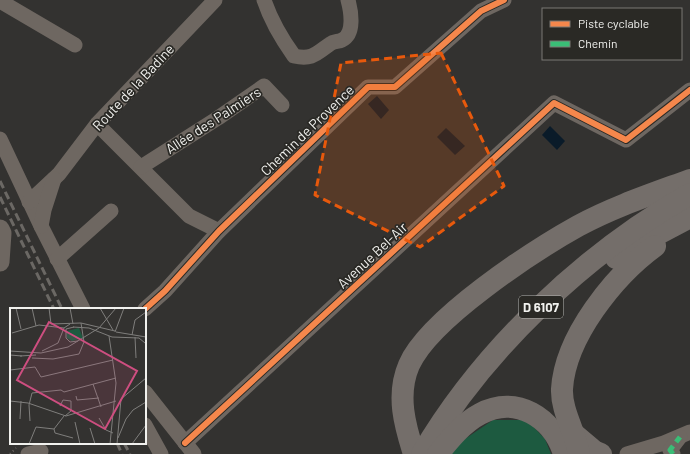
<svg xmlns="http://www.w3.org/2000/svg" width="690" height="454" font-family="Barlow,sans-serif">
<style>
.green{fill:#1d5a40}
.water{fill:#0a1b29}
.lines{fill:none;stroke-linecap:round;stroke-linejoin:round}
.path{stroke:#6d6865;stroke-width:2;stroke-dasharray:1 3;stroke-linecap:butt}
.minor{stroke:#6e6761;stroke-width:15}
.major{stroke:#6e6761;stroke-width:19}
.highway{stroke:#746e6a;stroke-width:22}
.rail{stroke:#6b6864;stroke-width:3;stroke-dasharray:8 4;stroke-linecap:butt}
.quiet{stroke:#3abd76;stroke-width:5;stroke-dasharray:10 5;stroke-linecap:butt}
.cycleway-casing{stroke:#2a2925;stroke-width:8}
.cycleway{stroke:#f5874c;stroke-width:6}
.marked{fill:#e8590c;fill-opacity:0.2;stroke:#e8590c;stroke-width:3;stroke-dasharray:8 5;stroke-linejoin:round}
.labels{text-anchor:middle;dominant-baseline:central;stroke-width:3.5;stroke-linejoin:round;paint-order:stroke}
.shield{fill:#2a2925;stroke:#b5b5b2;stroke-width:1}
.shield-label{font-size:13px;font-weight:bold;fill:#f1f1ee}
.street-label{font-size:14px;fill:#f1f1ee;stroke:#2a2925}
.inset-road{fill:none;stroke:#7f7e7c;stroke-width:1}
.view{fill:#ce4e80;fill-opacity:0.15;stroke:#ce4e80;stroke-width:2}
.inset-edge{fill:none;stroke:#f1f1ee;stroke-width:2}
</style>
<rect width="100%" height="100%" fill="#333230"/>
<path class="green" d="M493,420h34l18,19 6,15h-100l8,-11z"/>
<g class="water">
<path d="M377,96l12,14 -8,9 -13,-15z"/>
<path d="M550,126l15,15 -8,9 -15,-15z"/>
<path d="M446,128l19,18 -10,9 -18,-18z"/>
</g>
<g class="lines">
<path class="path" d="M10,454l6,-6"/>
<g class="minor">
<path d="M264,0c7,21 17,38 30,56 18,4 22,-2 36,-12 4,-3 8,-2 12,-4 13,-6 9,-29 6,-40"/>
<path d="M0,1l75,44"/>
<path d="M97,124l92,92 30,15"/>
<path d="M0,139l41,87 42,83"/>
<path d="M141,167l77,-49 46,-32 18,19"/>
<path d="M29,202l30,-28 38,-50 118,-124"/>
<path d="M41,226l3,-16 10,-31"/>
<path d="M57,259l54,-48"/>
<path d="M145,309l20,-18 54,-60 149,-144h27l86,-76 23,-11"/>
<path d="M145,392l49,62"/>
<path d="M145,425l16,29"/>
<path d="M185,443l369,-340 72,37 64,-50"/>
<path d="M28,454l13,-3"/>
<path d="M627,454l37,-11 26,-11"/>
<path d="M673,454l-3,-4 10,-13"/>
</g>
<path class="major" d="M0,229l2,4 -2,29"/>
<g class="highway">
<path d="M616,258l21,-13 53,-28"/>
<path d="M575,435l19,16 7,3"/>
<path d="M414,454c-9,-28 -18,-59 -5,-89 20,-46 124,-114 169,-139 35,-19 74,-32 112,-46"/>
<path d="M422,454c61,-104 163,-201 268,-260"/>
<path d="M438,454c12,-15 25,-31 42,-40 36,-20 73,4 84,40"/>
<path d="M579,454c-3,-21 -18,-43 -17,-65 3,-52 52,-113 93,-143"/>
</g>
<g class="rail">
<path d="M0,181l62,128"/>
<path d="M0,197l54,112"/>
<path d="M117,443l5,11"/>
<path d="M124,443l6,11"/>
</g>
<path class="quiet" d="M673,454l-3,-4 10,-13"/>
<g class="cycleway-casing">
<g id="cycleway">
<path d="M145,309l20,-18 54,-60 149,-144h27l86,-76 23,-11"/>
<path d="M185,443l369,-340 72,37 64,-50"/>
</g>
</g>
<use href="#cycleway" class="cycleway"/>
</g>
<path class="marked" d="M441,53l63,133 -84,61 -105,-52 26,-132z"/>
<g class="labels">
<rect class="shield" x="519" y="296" width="44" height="22" rx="3"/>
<g class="shield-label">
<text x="541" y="307">D 6107</text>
</g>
<g class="street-label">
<text transform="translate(133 87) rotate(-47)">Route de la Badine</text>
<text transform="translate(213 120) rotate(-33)">Allée des Palmiers</text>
<text transform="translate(307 130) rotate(-44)">Chemin de Provence</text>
<text transform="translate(372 255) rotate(-43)">Avenue Bel-Air</text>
</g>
</g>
<g transform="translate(10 308)">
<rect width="136" height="136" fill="#333230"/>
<path d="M69,20l4,10 -11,3 -5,-3v-7z" fill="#1d5a40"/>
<path class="inset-road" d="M6,0l5,21M22,0l4,18M39,0l2,16M60,0l3,16M90,0l13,22M41,16l30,-1 34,8M63,19l16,1 23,9 27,1 6,5M64,19l-8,2v9l4,4 8,-1M105,24l9,-24M106,24l30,5M2,25l27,-8 25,3M122,27l3,-15 11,-8M99,28l7,47 -6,61M136,28v21M125,29l1,21M0,43l31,2 27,-6 31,-19 17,-20M32,43l16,-8 6,-15 6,-4M0,47l12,1M10,48l16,-1M22,50l21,1 26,-5 5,-12 -3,-19M0,62l25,-3 6,10 72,-17M83,76l8,23M66,88l1,4 22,-2M0,93l18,2 38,13 50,-15M50,98l3,-6 8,1v10l-6,5M89,110l7,12 7,3M10,111l1,-18M20,113l-1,-16 3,-12 29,-3 3,2 52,-14M65,114l5,22M80,120l5,16M44,121l1,4 18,5M108,130l8,-19 7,-9 13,-8M19,136l7,-17 18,2 10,-13M107,136l4,-45 25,-21M122,136l14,-19"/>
<path class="view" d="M39,14l88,49 -32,58 -88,-49z"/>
<rect width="136" height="136" class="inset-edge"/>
</g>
<rect x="542" y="8" width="140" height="52" fill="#2a2925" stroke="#7a7975"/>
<rect x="550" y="21" width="20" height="6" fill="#f5874c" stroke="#7a7975"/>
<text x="578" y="28" font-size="12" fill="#f1f1ee">Piste cyclable</text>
<rect x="550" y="41" width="20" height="6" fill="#3abd76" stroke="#7a7975"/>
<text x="578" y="48" font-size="12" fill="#f1f1ee">Chemin</text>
</svg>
